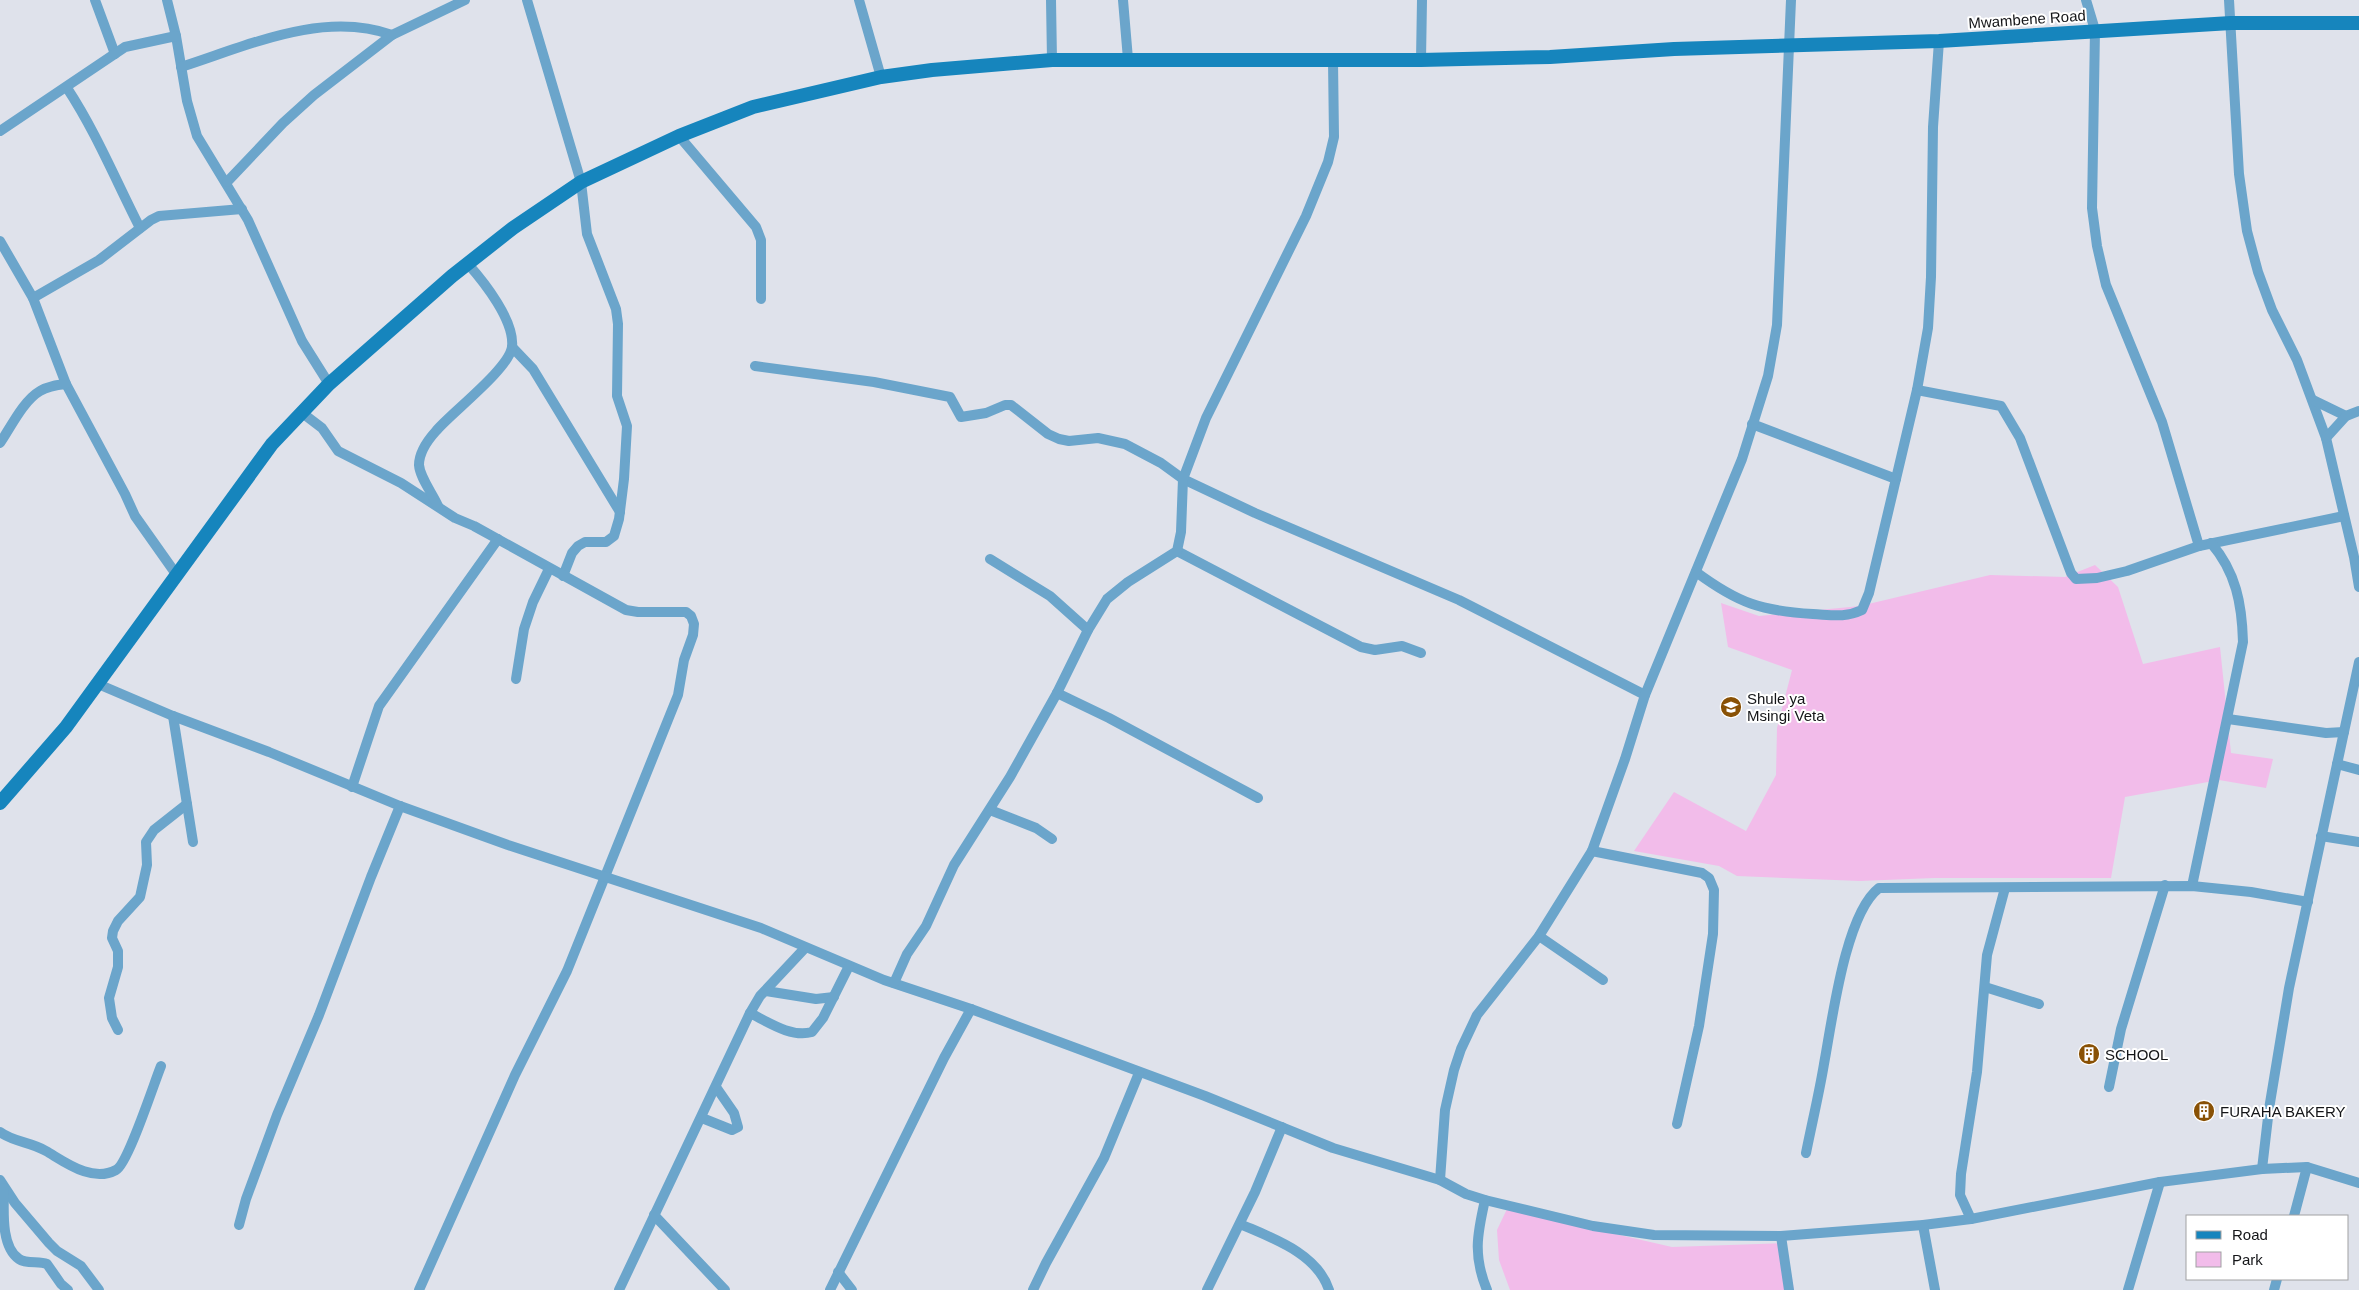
<svg xmlns="http://www.w3.org/2000/svg" width="2359" height="1290" font-family="Helvetica,sans-serif">
<style>
.green{fill:#f2bcea}
.lines{fill:none;stroke-linecap:round;stroke-linejoin:round}
.street{stroke:#6ba5cb;stroke-width:10}
.secondary{stroke:#1685bd;stroke-width:14}
.labels{text-anchor:middle;dominant-baseline:central;stroke-width:4;stroke-linejoin:round;paint-order:stroke}
.street-label{font-size:15px;fill:#141518;stroke:#fff}
.poi-label{font-size:15px;fill:#141518;stroke:#fff;text-anchor:start}
</style>
<rect width="100%" height="100%" fill="#dfe2eb"/>
<g class="green">
<path d="M2095,565l23,22 25,77 77,-17 11,106 42,6 -7,29 -47,-8 -94,17 -14,81h-177l-74,3 -123,-5 -18,-10 -85,-15 40,-59 72,39 30,-56 1,-47 15,-58 -64,-23 -7,-44 38,13 101,-10 130,-31 75,2z"/>
<path d="M1507,1209l165,38 114,-4 8,47h-284l-11,-30 -2,-30z"/>
</g>
<g class="lines">
<g class="street">
<path d="M95,0l20,54"/>
<path d="M167,0l9,36 11,65 10,35 51,84 54,121 27,43"/>
<path d="M527,0l54,182 6,52 29,75 2,15 -1,72 10,30 -3,53 -5,40 -5,17 -8,6h-21l-7,4 -6,7 -9,23"/>
<path d="M859,0l22,77"/>
<path d="M1051,0l1,60"/>
<path d="M1123,0l5,59"/>
<path d="M2086,0l9,30 -3,178 5,38 9,39 56,137 37,124"/>
<path d="M2229,0l10,174 8,57 11,41 14,38 25,50 29,78 28,119 5,30"/>
<path d="M1421,60l1,-60"/>
<path d="M181,67c66,-21 142,-57 211,-32"/>
<path d="M67,88c29,44 49,93 73,140"/>
<path d="M0,131l125,-84 51,-11"/>
<path d="M679,136l77,91 5,13v59"/>
<path d="M227,182l56,-59 31,-28 78,-60 73,-35"/>
<path d="M0,241l33,57 33,86 59,110 10,22 41,58"/>
<path d="M33,298l66,-38 52,-40 8,-4 83,-7"/>
<path d="M512,347l21,22 87,143"/>
<path d="M755,366l119,16 76,15 11,20 25,-4 19,-8h6l37,29 11,5 10,2 29,-3 27,6 36,19 22,16 72,34 204,87 186,95"/>
<path d="M1917,390l84,16 19,32 51,135 5,6 21,-1 30,-7 72,-25 145,-30"/>
<path d="M2313,400l33,16"/>
<path d="M301,412l21,16 16,23 63,32 54,35 19,8 152,84 12,2h48l5,4 3,8 -1,11 -9,25 -6,35 -111,276 -52,104 -96,215"/>
<path d="M1752,424l144,55"/>
<path d="M2326,438l20,-22 13,-5"/>
<path d="M0,443c11,-16 23,-42 40,-52 8,-5 17,-6 26,-7"/>
<path d="M438,506c-5,-12 -18,-28 -19,-41 0,-13 8,-24 17,-34 15,-18 73,-62 76,-84 3,-26 -28,-65 -44,-83"/>
<path d="M1177,551l184,96 14,3 27,-4 19,7"/>
<path d="M990,559l60,37 38,34"/>
<path d="M1696,572c42,31 65,39 117,42 19,1 32,4 49,-4l7,-17 48,-203 11,-62 3,-51 2,-150 6,-86"/>
<path d="M516,679l8,-50 9,-27 16,-33"/>
<path d="M98,684l75,32 96,36 131,54 108,39 253,83 123,52 87,29 234,87 128,52 107,32 26,14 19,6 108,26 61,9 127,1 142,-11 48,-6 189,-37 102,-13 45,-2 52,16"/>
<path d="M1057,693l52,25 149,80"/>
<path d="M173,716l20,126"/>
<path d="M2228,719l98,14 18,-1"/>
<path d="M2337,764l22,6"/>
<path d="M352,787l27,-81 119,-167"/>
<path d="M990,810l46,18 16,11"/>
<path d="M2321,836l38,6"/>
<path d="M1592,851l110,22 7,5 5,12 -1,44 -14,92 -22,98"/>
<path d="M2192,886l51,-244c-1,-38 -7,-70 -32,-99"/>
<path d="M1539,936l64,44"/>
<path d="M894,983l13,-29 19,-28 28,-61 56,-88 47,-84 31,-63 19,-31 21,-17 49,-31 4,-19 2,-53 23,-61 100,-202 22,-54 6,-25 -1,-76"/>
<path d="M1985,987l54,17"/>
<path d="M766,991l50,8 18,-2"/>
<path d="M750,1013c18,9 41,25 62,19l11,-14 26,-52"/>
<path d="M118,1030l-6,-12 -3,-20 9,-31v-16l-6,-13 1,-7 5,-10 22,-24 7,-32 -1,-23 8,-12 33,-26"/>
<path d="M2109,1087l12,-58 44,-144"/>
<path d="M702,1118l30,12 6,-3 -4,-14 -18,-26"/>
<path d="M0,1132c13,10 31,10 46,19 19,11 46,32 70,19 12,-6 38,-87 45,-104"/>
<path d="M1806,1153c6,-30 13,-59 18,-89 8,-42 21,-150 55,-176l313,-2 59,6 57,10"/>
<path d="M2262,1169l7,-60 20,-121 70,-326"/>
<path d="M0,1180l15,23 34,40 8,8 24,15 18,24"/>
<path d="M1440,1180l5,-70 9,-40 7,-21 16,-34 62,-79 53,-85 33,-92 20,-64 97,-236 26,-83 9,-51 14,-325"/>
<path d="M4,1188c0,20 -4,58 15,71 7,5 20,2 28,5l14,20 7,6"/>
<path d="M1485,1200c-8,35 -12,56 2,90"/>
<path d="M654,1215l71,75"/>
<path d="M2294,1216l13,-49"/>
<path d="M1971,1219l-11,-24 1,-21 16,-102 10,-117 18,-67"/>
<path d="M1240,1224c32,14 77,29 89,66"/>
<path d="M239,1225l7,-26 31,-84 42,-100 52,-138 29,-71"/>
<path d="M1923,1225l12,65"/>
<path d="M1781,1236l8,54"/>
<path d="M838,1272l14,18"/>
<path d="M619,1290l131,-277 10,-17 45,-48"/>
<path d="M830,1290l114,-232 27,-49"/>
<path d="M1033,1290l13,-27 58,-105 35,-85"/>
<path d="M1207,1290l48,-98 27,-65"/>
<path d="M2128,1290l32,-108"/>
<path d="M2274,1290l3,-11"/>
</g>
<path class="secondary" d="M0,803l66,-76 206,-283 57,-60 123,-108 61,-48 68,-46 98,-46 74,-29 128,-30 51,-7 120,-10h369l129,-3 124,-8 265,-8 292,-18h128"/>
</g>
<defs>
<g id="school-disc" transform="scale(1.125)"><circle r="9.5" fill="#895105" stroke="#fff"/><path d="M0-5L7-2L0 1L-7-2ZM-4 1L0 2.5L4 1V4Q0 6-4 4Z" fill="#fff"/></g>
<g id="building-disc" transform="scale(1.125)"><circle r="9.5" fill="#895105" stroke="#fff"/><path d="M-4-6H4V6H1V3H-1V6H-4ZM-2.5-4.3h1.7v1.8h-1.7ZM.8-4.3h1.7v1.8H.8ZM-2.5-1h1.7V.8h-1.7ZM.8-1h1.7V.8H.8Z" fill="#fff"/></g>
</defs>
<g fill-rule="evenodd">
<use href="#school-disc" x="1731" y="707"/>
<use href="#building-disc" x="2089" y="1054"/>
<use href="#building-disc" x="2204" y="1111"/>
</g>
<g class="labels">
<g class="street-label">
<text transform="translate(2027 19) rotate(-4)">Mwambene Road</text>
</g>
<g class="poi-label">
<text x="1747" y="698">Shule ya<tspan x="1747" dy="17">Msingi Veta</tspan></text>
<text x="2105" y="1054">SCHOOL</text>
<text x="2220" y="1111">FURAHA BAKERY</text>
</g>
</g>
<rect x="2186" y="1215" width="162" height="65" fill="#ffffff" stroke="#a1a1a3"/>
<rect x="2196" y="1231" width="25" height="8" fill="#1685bd" stroke="#a1a1a3"/>
<text x="2232" y="1240" font-size="15" fill="#141518">Road</text>
<rect x="2196" y="1252" width="25" height="15" fill="#f2bcea" stroke="#a1a1a3"/>
<text x="2232" y="1265" font-size="15" fill="#141518">Park</text>
</svg>
